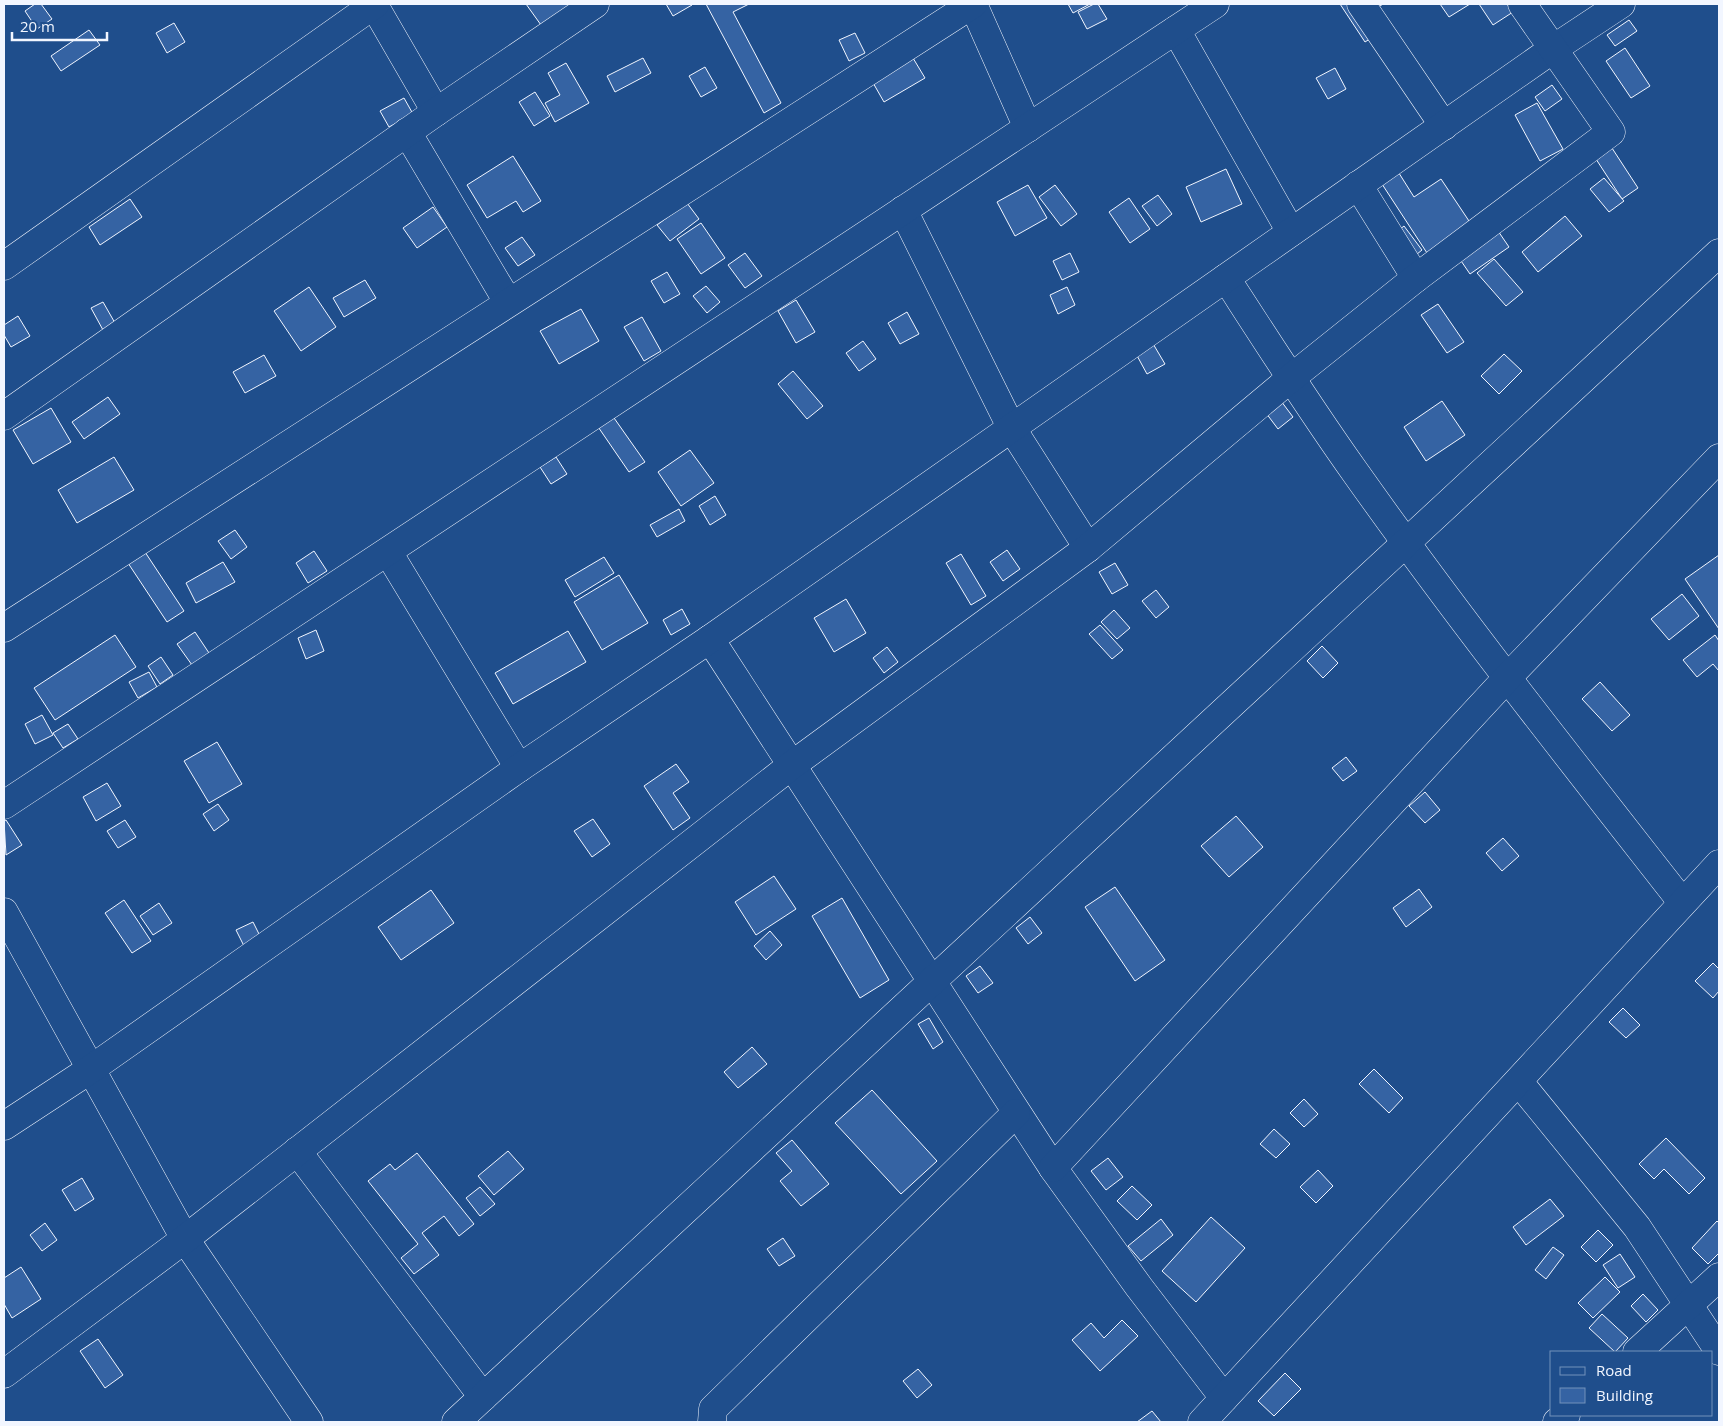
<svg xmlns="http://www.w3.org/2000/svg" width="1723" height="1426" font-family="'Open Sans',sans-serif">
<style>
.building{fill:#3563a3;stroke:#f2f6ff}
.lines{fill:none;stroke-linecap:round;stroke-linejoin:round}
.street-casing{stroke:#f2f6ff;stroke-width:29}
.street{stroke:#1f4e8c;stroke-width:28}
</style>
<rect width="100%" height="100%" fill="#1f4e8c"/>
<g class="building">
<path d="M35,4h6l11,15 -15,10 -12,-18z"/>
<path d="M526,4h46l-31,21z"/>
<path d="M666,4h25l1,1 -19,11z"/>
<path d="M706,4h43l-16,8 48,91 -17,10z"/>
<path d="M1068,4h22l-17,9z"/>
<path d="M1094,4h4l9,15 -20,10 -9,-17z"/>
<path d="M1340,4h43l-18,12 11,19 -11,7z"/>
<path d="M1440,4h30l-21,13z"/>
<path d="M1479,4h28l6,8 -20,13z"/>
<path d="M1629,20l8,11 -22,15 -8,-11z"/>
<path d="M174,23l11,19 -18,11 -11,-20z"/>
<path d="M89,30l11,15 -39,26 -10,-15z"/>
<path d="M855,33l10,20 -16,8 -10,-21z"/>
<path d="M1625,48l25,38 -19,12 -25,-37z"/>
<path d="M643,58l8,15 -36,19 -8,-16z"/>
<path d="M913,58l12,20 -41,24 -12,-21z"/>
<path d="M566,63l23,40 -34,19 -10,-19 15,-8 -12,-22z"/>
<path d="M705,67l12,21 -16,9 -12,-21z"/>
<path d="M1335,68l11,21 -18,10 -12,-21z"/>
<path d="M1552,85l10,14 -17,12 -10,-14z"/>
<path d="M535,92l15,24 -16,10 -15,-24z"/>
<path d="M404,98l9,16 -24,13 -9,-16z"/>
<path d="M1537,103l26,46 -23,12 -25,-46z"/>
<path d="M1610,145l28,43 -16,11 -28,-43z"/>
<path d="M513,156l28,45 -18,11 -7,-11 -29,17 -20,-33z"/>
<path d="M1226,169l16,35 -41,18 -15,-35z"/>
<path d="M1397,170l17,27 27,-18 30,45 -44,29 -47,-72z"/>
<path d="M1604,178l20,23 -15,11 -19,-23z"/>
<path d="M1028,185l19,33 -32,18 -18,-34z"/>
<path d="M1055,185l22,29 -16,12 -22,-29z"/>
<path d="M1158,195l14,19 -15,12 -15,-20z"/>
<path d="M1129,198l21,31 -20,14 -21,-31z"/>
<path d="M130,199l12,18 -42,28 -11,-18z"/>
<path d="M687,203l12,16 -29,22 -13,-16z"/>
<path d="M433,207l14,20 -30,21 -14,-20z"/>
<path d="M1565,216l17,20 -44,36 -16,-20z"/>
<path d="M701,223l24,35 -24,16 -24,-35z"/>
<path d="M1404,226l18,24 -11,9 -17,-25z"/>
<path d="M1496,228l13,19 -39,27 -13,-19z"/>
<path d="M522,237l13,18 -17,11 -13,-18z"/>
<path d="M745,253l17,23 -17,12 -17,-23z"/>
<path d="M1070,253l9,19 -17,8 -9,-19z"/>
<path d="M1494,259l29,33 -17,14 -29,-33z"/>
<path d="M667,272l13,22 -16,9 -13,-22z"/>
<path d="M365,280l11,18 -32,19 -11,-19z"/>
<path d="M706,286l14,16 -13,11 -14,-17z"/>
<path d="M309,287l27,40 -35,24 -27,-40z"/>
<path d="M1067,287l8,18 -17,9 -8,-19z"/>
<path d="M796,300l19,32 -19,11 -18,-32z"/>
<path d="M103,302l12,21 -12,7 -12,-22z"/>
<path d="M1438,304l26,38 -17,11 -26,-38z"/>
<path d="M581,309l18,32 -40,23 -19,-33z"/>
<path d="M907,312l12,22 -19,10 -12,-21z"/>
<path d="M18,316l12,20 -19,11 -7,-12v-10z"/>
<path d="M642,317l19,34 -17,10 -20,-34z"/>
<path d="M863,341l13,18 -17,12 -13,-18z"/>
<path d="M1152,342l13,22 -18,10 -12,-22z"/>
<path d="M1504,354l18,17 -23,23 -18,-18z"/>
<path d="M264,355l12,21 -31,17 -12,-21z"/>
<path d="M793,371l30,35 -16,13 -29,-35z"/>
<path d="M108,397l12,17 -36,25 -12,-17z"/>
<path d="M1281,401l12,16 -15,12 -12,-16z"/>
<path d="M1442,401l23,34 -39,26 -22,-34z"/>
<path d="M51,408l20,34 -38,22 -20,-34z"/>
<path d="M607,408l38,54 -16,10 -37,-54z"/>
<path d="M690,450l24,33 -33,23 -23,-34z"/>
<path d="M114,457l20,33 -57,33 -19,-33z"/>
<path d="M556,457l11,17 -16,10 -11,-17z"/>
<path d="M715,496l11,19 -16,10 -11,-19z"/>
<path d="M679,509l6,12 -28,16 -7,-12z"/>
<path d="M235,530l12,17 -16,12 -13,-18z"/>
<path d="M143,549l41,62 -17,11 -41,-62z"/>
<path d="M1007,550l13,19 -17,12 -13,-19z"/>
<path d="M314,551l13,20 -19,12 -12,-20z"/>
<path d="M961,554l25,42 -15,9 -25,-42z"/>
<path d="M1719,555v74l-34,-50z"/>
<path d="M604,557l10,16 -39,24 -10,-17z"/>
<path d="M223,562l12,20 -39,21 -10,-20z"/>
<path d="M1115,563l13,22 -16,9 -13,-22z"/>
<path d="M619,575l29,48 -46,27 -28,-48z"/>
<path d="M1156,590l13,17 -13,11 -14,-17z"/>
<path d="M1682,594l17,22 -30,24 -18,-21z"/>
<path d="M846,599l20,34 -32,19 -20,-34z"/>
<path d="M682,609l8,15 -19,11 -8,-15z"/>
<path d="M1114,610l16,18 -13,11 -16,-17z"/>
<path d="M1100,625l23,25 -11,9 -23,-25z"/>
<path d="M316,630l8,21 -18,8 -8,-21z"/>
<path d="M568,631l18,31 -73,42 -18,-31z"/>
<path d="M195,632l14,21 -17,12 -15,-21z"/>
<path d="M115,635l21,32 -81,53 -21,-32z"/>
<path d="M1715,635l4,6v30l-6,-7 -16,13 -14,-17z"/>
<path d="M1322,646l16,17 -15,15 -16,-17z"/>
<path d="M887,647l11,15 -14,11 -11,-15z"/>
<path d="M161,657l12,18 -13,9 -12,-18z"/>
<path d="M149,672l8,15 -19,11 -9,-16z"/>
<path d="M1600,682l30,33 -18,16 -30,-32z"/>
<path d="M42,715l11,20 -18,9 -10,-20z"/>
<path d="M68,724l10,15 -15,9 -10,-15z"/>
<path d="M217,742l25,42 -33,19 -25,-42z"/>
<path d="M1346,757l11,14 -14,10 -11,-13z"/>
<path d="M676,764l13,18 -16,11 17,25 -17,12 -29,-44z"/>
<path d="M107,783l14,23 -25,15 -13,-24z"/>
<path d="M1425,792l15,18 -15,13 -16,-17z"/>
<path d="M218,804l11,16 -15,11 -11,-17z"/>
<path d="M1236,816l27,31 -34,30 -28,-31z"/>
<path d="M593,819l17,25 -18,13 -18,-26z"/>
<path d="M6,820l16,25 -16,10 -2,-34z"/>
<path d="M125,820l11,17 -18,11 -11,-17z"/>
<path d="M1503,838l16,18 -17,15 -16,-18z"/>
<path d="M774,876l22,33 -40,26 -21,-33z"/>
<path d="M1115,887l50,73 -30,21 -50,-74z"/>
<path d="M1419,889l13,18 -26,20 -13,-19z"/>
<path d="M431,890l23,33 -53,37 -23,-33z"/>
<path d="M842,898l47,82 -29,18 -48,-82z"/>
<path d="M124,900l27,41 -19,12 -27,-40z"/>
<path d="M159,903l13,20 -19,12 -13,-19z"/>
<path d="M1030,917l12,16 -14,11 -12,-16z"/>
<path d="M253,922l10,20 -17,8 -10,-20z"/>
<path d="M770,931l12,14 -16,15 -12,-14z"/>
<path d="M1713,963l6,6v22l-6,7 -18,-17z"/>
<path d="M980,966l13,17 -15,10 -12,-17z"/>
<path d="M1623,1008l17,17 -14,13 -17,-16z"/>
<path d="M929,1018l14,24 -10,7 -15,-25z"/>
<path d="M752,1047l15,17 -29,24 -14,-16z"/>
<path d="M1374,1069l29,29 -14,15 -30,-29z"/>
<path d="M872,1090l65,71 -36,33 -66,-71z"/>
<path d="M1304,1099l14,15 -14,13 -14,-14z"/>
<path d="M1274,1129l16,15 -14,14 -16,-14z"/>
<path d="M1666,1138l39,40 -16,16 -25,-25 -10,10 -15,-15z"/>
<path d="M792,1140l37,44 -28,22 -21,-25 12,-10 -16,-18z"/>
<path d="M508,1151l16,18 -30,26 -16,-19z"/>
<path d="M417,1153l57,71 -15,12 -15,-20 -22,17 17,22 -25,19 -13,-16 17,-14 -50,-63 22,-17 5,6z"/>
<path d="M1108,1158l15,19 -17,13 -15,-19z"/>
<path d="M1318,1170l15,16 -17,17 -16,-16z"/>
<path d="M82,1178l12,21 -19,12 -13,-21z"/>
<path d="M1132,1186l20,19 -15,15 -20,-19z"/>
<path d="M480,1187l15,17 -15,12 -14,-18z"/>
<path d="M1550,1199l14,17 -38,29 -13,-18z"/>
<path d="M1211,1217l34,31 -49,54 -34,-31z"/>
<path d="M1161,1219l12,16 -32,26 -13,-15z"/>
<path d="M1717,1221l2,2v30l-11,11 -16,-16z"/>
<path d="M45,1223l12,17 -15,11 -12,-16z"/>
<path d="M1598,1230l15,15 -17,17 -15,-15z"/>
<path d="M783,1238l12,18 -16,10 -12,-17z"/>
<path d="M1553,1247l11,8 -18,24 -11,-9z"/>
<path d="M1620,1254l15,23 -17,11 -15,-23z"/>
<path d="M21,1267l20,32 -29,19 -8,-14v-26z"/>
<path d="M1605,1277l15,15 -27,26 -15,-15z"/>
<path d="M1643,1294l15,16 -12,12 -15,-16z"/>
<path d="M1602,1314l26,24 -13,14 -26,-24z"/>
<path d="M1122,1320l16,16 -38,35 -28,-31 19,-17 13,15z"/>
<path d="M98,1339l25,36 -18,13 -25,-37z"/>
<path d="M918,1369l14,16 -15,13 -14,-17z"/>
<path d="M1285,1373l16,16 -27,27 -16,-15z"/>
<path d="M1152,1411l9,11h-24z"/>
</g>
<g class="lines">
<g class="street-casing">
<g id="street">
<path d="M973,4l55,124"/>
<path d="M1361,4l83,122"/>
<path d="M374,5l62,107"/>
<path d="M1176,30l115,202"/>
<path d="M407,132l101,170"/>
<path d="M1358,185l58,93"/>
<path d="M903,210l108,217 77,121"/>
<path d="M4,266l371,-262"/>
<path d="M1226,278c42,65 84,131 129,194 104,147 216,288 327,430"/>
<path d="M4,416l432,-304 159,-108"/>
<path d="M388,552l131,216"/>
<path d="M4,628l969,-624"/>
<path d="M710,639l343,529 86,119 85,111"/>
<path d="M4,805l1211,-801"/>
<path d="M4,912l181,327 124,183"/>
<path d="M1519,1082l118,145 82,124"/>
<path d="M4,1126l87,-57 428,-301 191,-129 843,-590 68,-45"/>
<path d="M297,1151l186,246"/>
<path d="M1053,1168l454,-490 212,-220"/>
<path d="M1637,1352l82,-75"/>
<path d="M4,1374l181,-135 607,-474 296,-217 203,-170 125,-100 195,-146 -89,-128"/>
<path d="M456,1422l1263,-1169"/>
<path d="M712,1422l1,-13 303,-296"/>
<path d="M1202,1422l517,-558"/>
<path d="M1557,1422l9,-7"/>
</g>
</g>
<use href="#street" class="street"/>
</g>
<rect width="1723" height="1426" fill="none" stroke="#f2f6ff" stroke-width="10"/>
<rect x="1550" y="1351" width="162" height="65" fill="#1f4e8c" stroke="#7391ba"/>
<rect x="1560" y="1367" width="25" height="8" fill="#1f4e8c" stroke="#7391ba"/>
<text x="1596" y="1376" font-size="15" fill="#f2f6ff">Road</text>
<rect x="1560" y="1388" width="25" height="15" fill="#3563a3" stroke="#7391ba"/>
<text x="1596" y="1401" font-size="15" fill="#f2f6ff">Building</text>
<path d="M12 32v8h95v-8" fill="none" stroke="#f2f6ff" stroke-width="2.5"/>
<text x="20" y="32" font-size="15" fill="#f2f6ff" stroke="#1f4e8c" stroke-width="4" paint-order="stroke">20 m</text>
</svg>
